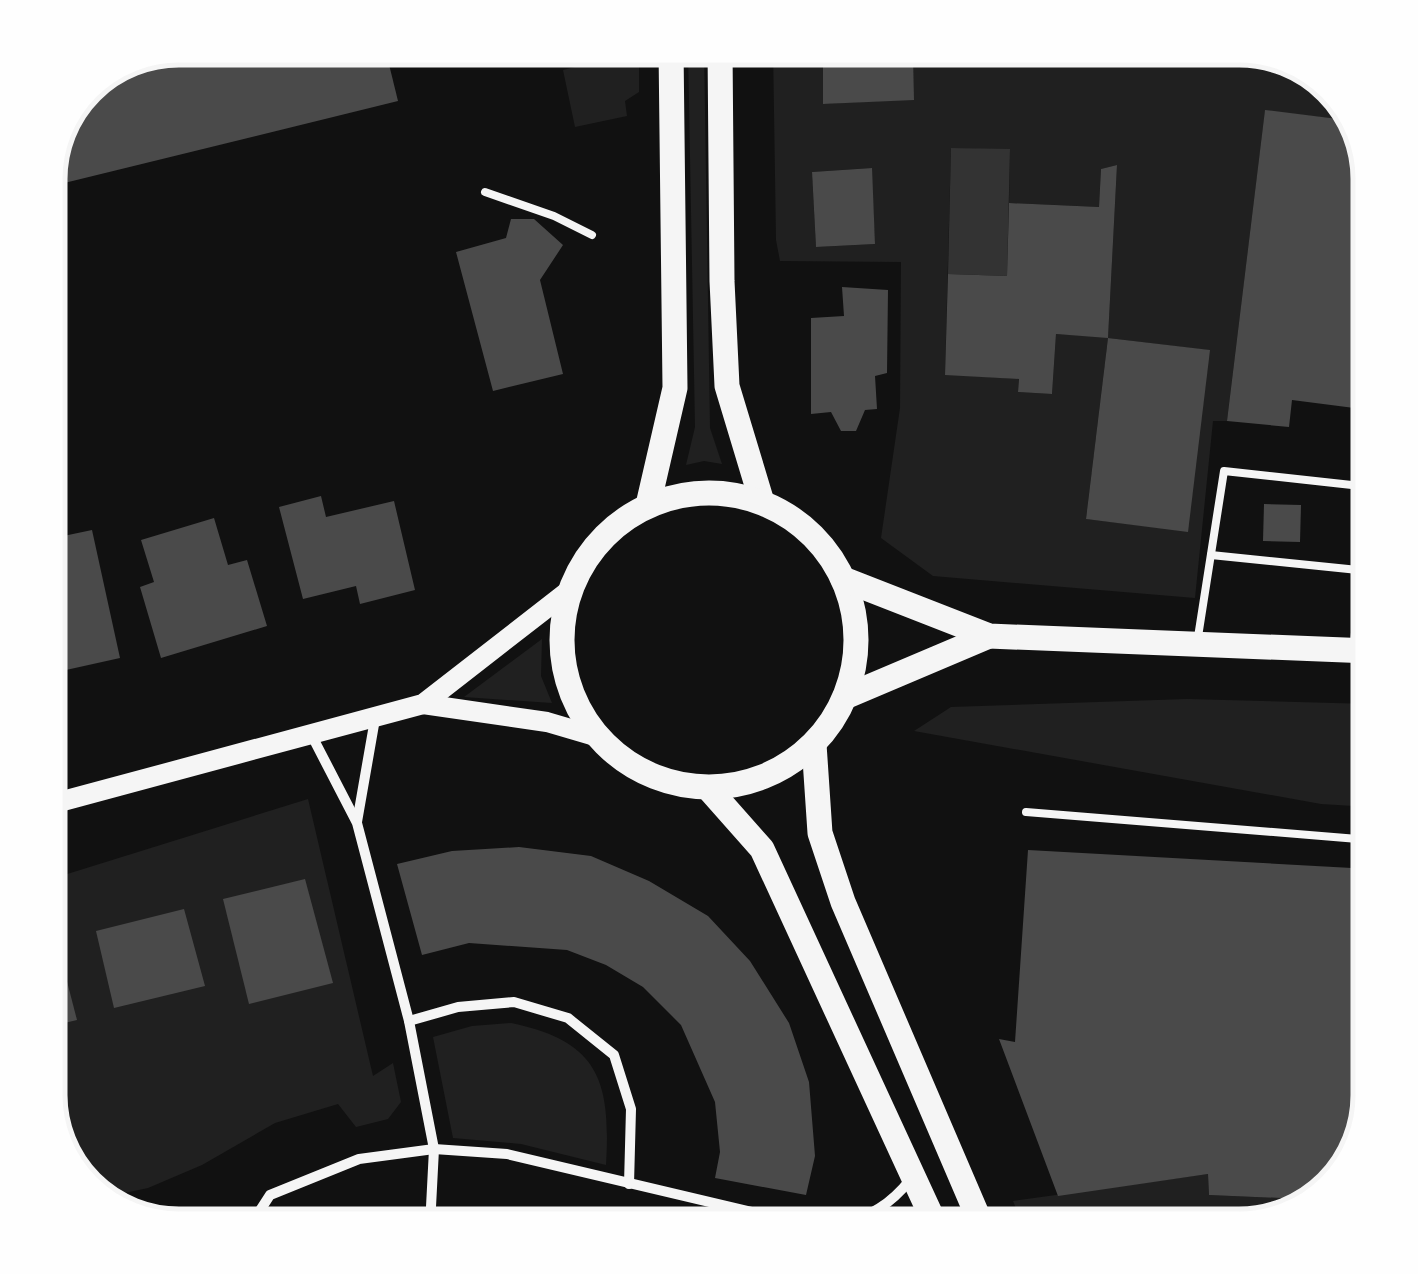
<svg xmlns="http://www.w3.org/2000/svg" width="1418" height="1274" font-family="'Asap Condensed',sans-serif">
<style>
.green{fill:#202020;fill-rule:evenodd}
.water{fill:#333}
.building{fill:#4a4a4a}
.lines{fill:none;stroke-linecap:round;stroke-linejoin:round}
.service{stroke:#f5f5f5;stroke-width:8}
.minor{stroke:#f5f5f5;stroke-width:10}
.secondary{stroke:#f5f5f5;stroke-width:20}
.primary{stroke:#f5f5f5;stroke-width:25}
.rim{fill:none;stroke:#f5f5f5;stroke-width:5}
</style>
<rect width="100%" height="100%" fill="#111"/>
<g class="green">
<path d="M592,48h47v44l-14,9 2,15 -52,11 -12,-57 31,-8z"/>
<path d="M688,48h16l6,380 12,36 -18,-3 -18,4 9,-38z"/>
<path d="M773,48h50l1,56 90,-5 -1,-51h334l84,38 15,34 -81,-9 -38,310h-14l-18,177 -262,-22 -52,-38 19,-130 1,-146 -121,-1 -4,-21zM951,148l59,2 -1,53 90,4 2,-38 16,-4 -9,172 -52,-3 -4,60 -34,-2 1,-13 -74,-5zM871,168l4,76 -59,3 -4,-75zM1108,338l99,12 -20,181 -101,-12z"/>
<path d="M542,639l-1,37 11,27 -88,-6z"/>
<path d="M1187,699l183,5v103l-49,-3 -407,-73 37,-24z"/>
<path d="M308,799l65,277 20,-13 8,39 -13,17 -32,8 -18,-23 -63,19 -73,42 -54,23 -42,9 -19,-9 -39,-85v-223z"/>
<path d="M511,1023c88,18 100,58 95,142l-85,-21 -68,-6 -20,-101 39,-11z"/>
<path d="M1208,1174l1,21 96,4 -66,27h-216l-10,-25z"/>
</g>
<path class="water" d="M951,148l59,1 -3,127 -59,-2z"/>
<g class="building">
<path d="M179,48h206l13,53 -350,86v-17l44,-89z"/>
<path d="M823,48h90l1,52 -91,4z"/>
<path d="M1265,110l81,10 16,40 -7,65 15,1v168h-8v15l-70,-9 -3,27 -62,-6z"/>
<path d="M1117,165l-9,173 -52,-4 -4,60 -34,-2 1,-13 -74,-4 3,-101 59,2 2,-73 90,4 2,-38z"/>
<path d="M872,168l3,76 -59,3 -4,-75z"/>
<path d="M511,219h23l29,26 -23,35 23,94 -70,17 -37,-139 50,-14z"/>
<path d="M842,287l46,3 -1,83 -12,3 2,33 -12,1 -9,21h-15l-10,-19 -20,2v-96l33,-2z"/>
<path d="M1108,338l102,12 -22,182 -102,-13z"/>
<path d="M321,496l5,21 68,-16 21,89 -55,14 -4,-18 -53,13 -24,-92z"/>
<path d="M1264,504l37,1 -1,37 -37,-1z"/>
<path d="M214,518l14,47 19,-5 20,66 -106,32 -21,-71 14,-5 -13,-42z"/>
<path d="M92,530l28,128 -72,16v-102l12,-3 -6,-31z"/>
<path d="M519,847l72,9 58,25 59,35 42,45 39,62 20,59 6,74 -9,39 -91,-17 5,-26 -5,-50 -34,-77 -38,-38 -37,-22 -39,-15 -98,-7 -47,12 -25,-91 55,-13z"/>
<path d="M1028,850l342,19 -15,267 -23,51 -27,12 -96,-4 -1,-21 -150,22 -59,-157 16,3z"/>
<path d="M305,879l28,104 -84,21 -26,-105z"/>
<path d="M184,909l21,77 -91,22 -18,-77z"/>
<path d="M56,939l21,81 -29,7v-86z"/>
</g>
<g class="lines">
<g class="service">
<path d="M485,192l69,24 38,19"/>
<path d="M1211,555l147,15"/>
<path d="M1198,637l26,-166 146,16"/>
<path d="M1354,646l12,-159"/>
<path d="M1026,812l344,28"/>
</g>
<g class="minor">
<path d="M312,736l45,87 52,198 25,128 -4,77"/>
<path d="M357,822l18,-103"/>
<path d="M409,1021l49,-14 56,-5 54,16 46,37 17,54 -2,75"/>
<path d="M250,1226l20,-31 89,-36 75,-10 73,5 304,72"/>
<path d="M841,1226c30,-11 49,-21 69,-46"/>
</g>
<g class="secondary">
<path d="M423,704l124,18 51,15"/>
<path d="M48,805l375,-101 148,-115"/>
</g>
<g class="primary">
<path d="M720,48l2,233 5,105 35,116"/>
<circle cx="709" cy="640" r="147"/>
<path d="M648,505l27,-117 -4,-340"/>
<path d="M843,579l146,57 381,15"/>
<path d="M845,697l144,-61"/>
<path d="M814,744l6,89 23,69 139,324"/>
<path d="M708,788l54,61 174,377"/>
</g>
</g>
<path d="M0 0H1418V1274H0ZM179 65H1239A114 114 0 0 1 1353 179V1095A114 114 0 0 1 1239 1209H179A114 114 0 0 1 65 1095V179A114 114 0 0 1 179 65Z" fill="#fefefe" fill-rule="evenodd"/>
<path class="rim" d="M179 65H1239A114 114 0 0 1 1353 179V1095A114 114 0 0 1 1239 1209H179A114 114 0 0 1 65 1095V179A114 114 0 0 1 179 65Z"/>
</svg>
